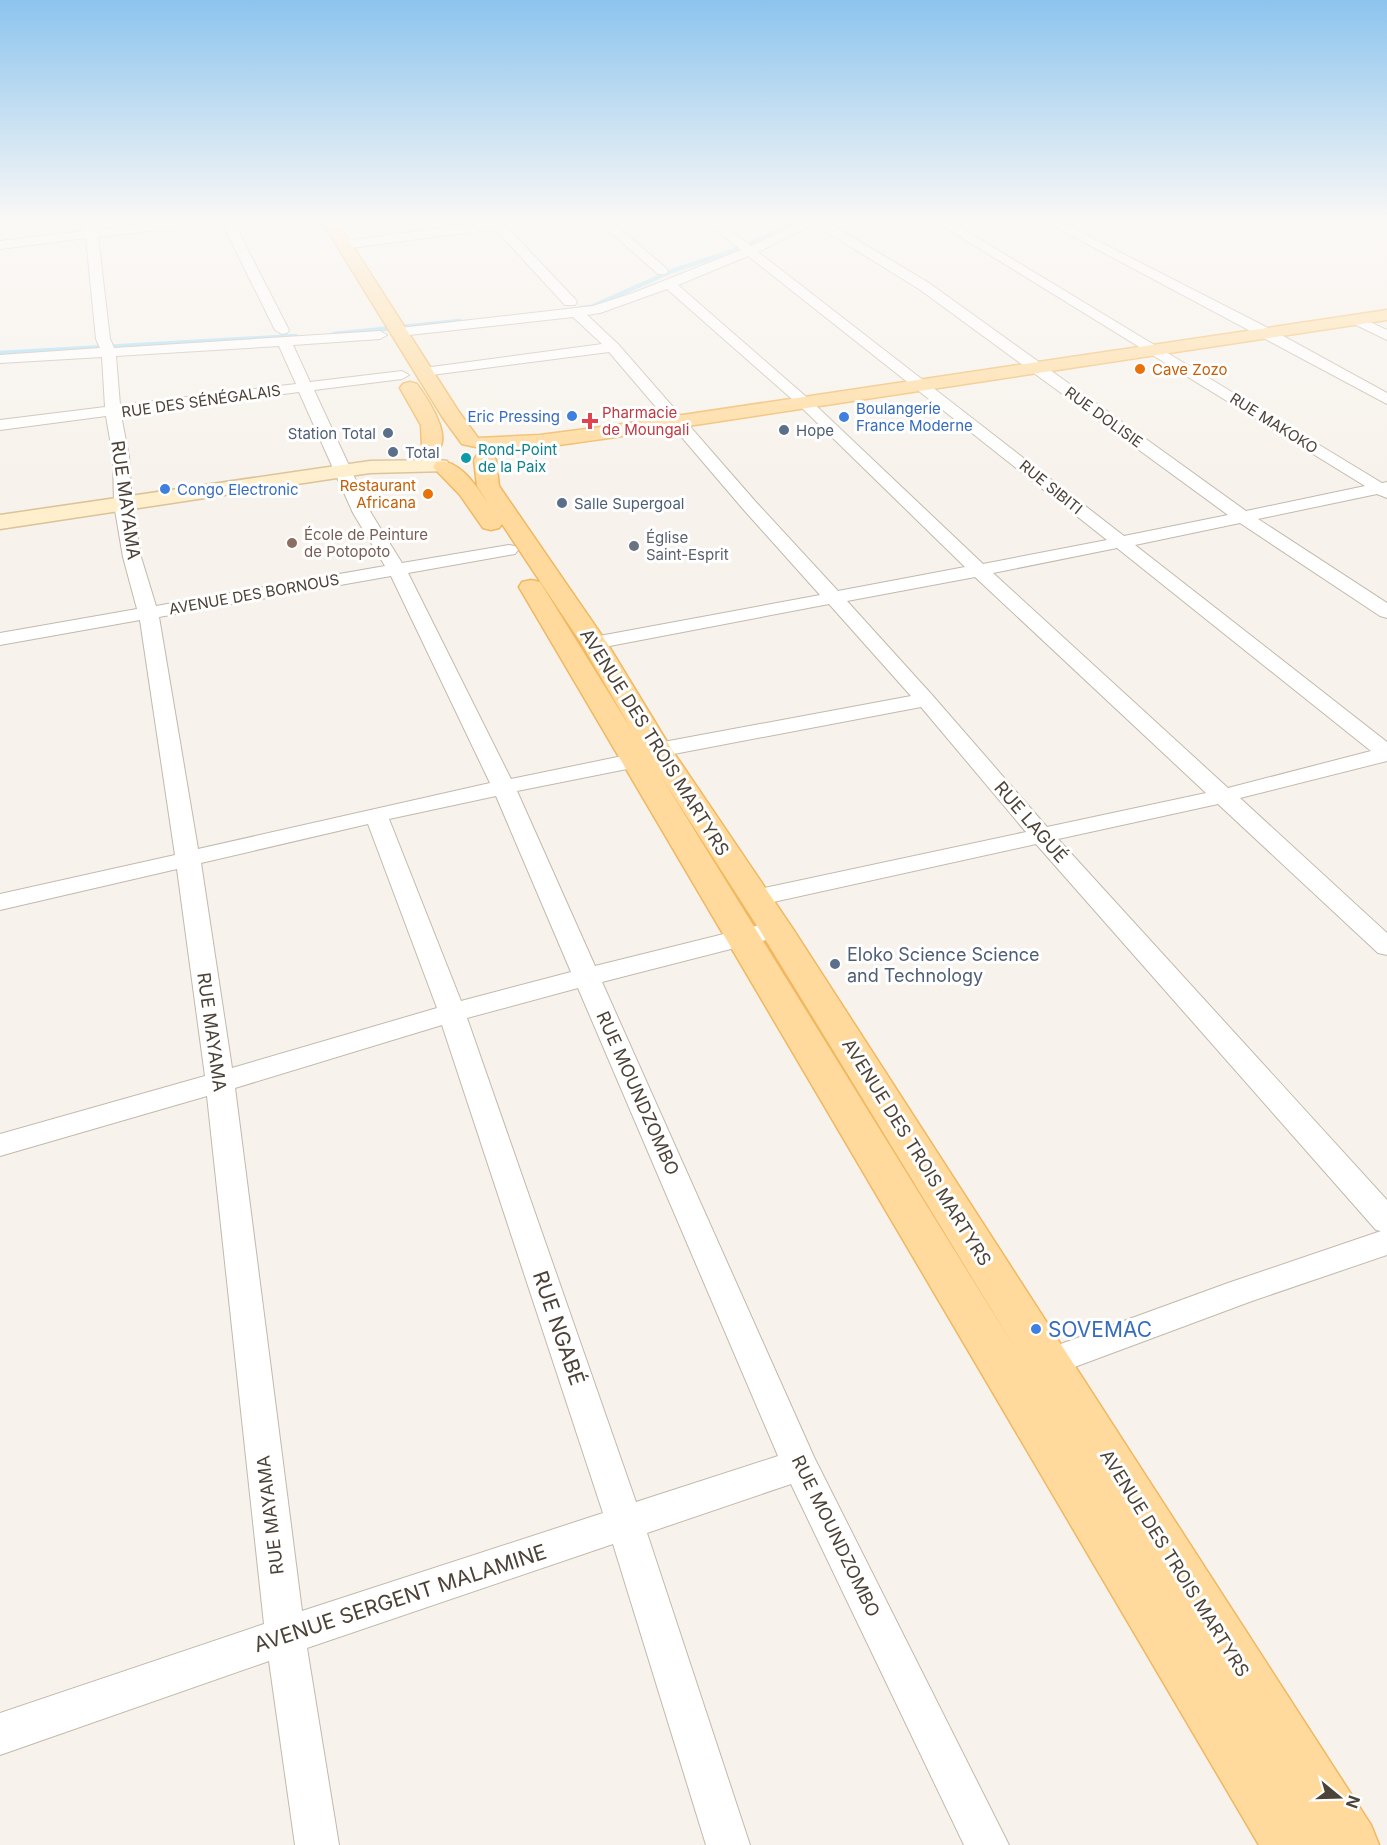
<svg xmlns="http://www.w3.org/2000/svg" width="1387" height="1845" font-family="Inter,sans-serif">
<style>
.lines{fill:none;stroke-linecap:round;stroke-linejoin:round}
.stream{stroke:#a3dcf8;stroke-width:4.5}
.street-casing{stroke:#c3b9ac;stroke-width:2}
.secondary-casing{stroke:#dbc397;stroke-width:3}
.primary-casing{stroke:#f0b860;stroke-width:3}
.street{fill:#fff;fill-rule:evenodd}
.secondary{fill:#ffefcd;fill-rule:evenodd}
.primary{fill:#ffda9c;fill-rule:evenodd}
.food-dot{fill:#e8710a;stroke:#fff;stroke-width:2}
.shop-dot{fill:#3f7fe0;stroke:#fff;stroke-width:2}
.health-dot{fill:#e0444e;stroke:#fff;stroke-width:2}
.service-dot{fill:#5c6f8a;stroke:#fff;stroke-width:2}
.culture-dot{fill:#0f9aa8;stroke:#fff;stroke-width:2}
.education-dot{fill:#8d6e63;stroke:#fff;stroke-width:2}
.worship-dot{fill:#6b7280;stroke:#fff;stroke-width:2}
.labels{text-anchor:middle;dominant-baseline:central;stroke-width:6;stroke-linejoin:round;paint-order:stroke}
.far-food-label{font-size:15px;fill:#c56008;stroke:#fff;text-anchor:start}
.far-street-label{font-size:15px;fill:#4c4237;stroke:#fff}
.far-shop-label{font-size:15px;fill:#366cbe;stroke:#fff;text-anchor:start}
.far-health-label{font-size:15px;fill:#be3a42;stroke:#fff;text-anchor:start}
.far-service-label{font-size:15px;fill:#4e5e75;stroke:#fff;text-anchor:start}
.far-culture-label{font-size:15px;fill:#0d838f;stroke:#fff;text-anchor:start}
.far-education-label{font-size:15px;fill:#785e54;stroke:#fff;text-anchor:start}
.far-worship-label{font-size:15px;fill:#5b616d;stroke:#fff;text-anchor:start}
.street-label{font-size:18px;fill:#4c4237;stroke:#fff}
.service-label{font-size:18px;fill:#4e5e75;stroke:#fff;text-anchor:start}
.near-street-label{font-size:21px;fill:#4c4237;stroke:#fff}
.near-shop-label{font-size:21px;fill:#366cbe;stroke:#fff;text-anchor:start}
</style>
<rect width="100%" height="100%" fill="#f7f2eb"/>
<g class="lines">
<g class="stream">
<path d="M581,308l10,-1 81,-36 72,-24 49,-24"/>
<path d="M334,334l126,-13"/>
<path d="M0,353l296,-17"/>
</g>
<g class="street-casing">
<g id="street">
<path d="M84,223h12l1,7 54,-7h38l-6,4 -85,10 12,102 4,9 266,-17 7,4 -7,4 -87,6 17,37 92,-11 7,4 -7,4 -88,11 57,123 31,50 107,-18 6,1 3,4 -3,4 -6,1 -101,18 103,206 126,-26 8,2 3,5 -3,5 -8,2 -120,24 78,175 181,-45 9,2 4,6 -4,6 -183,47 212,475 195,388h-45l-173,-361 -144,49 103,312h-44l-93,-301 -306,104 32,197h-44l-26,-184 -269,94v-42l264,-89 -57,-528 -207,60v-22l205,-58 -28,-207 -177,41v-16l175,-39 -35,-235 -140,25v-12l137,-24 -14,-52 -9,-53 -1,-47 -7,-41 -106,14v-10l105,-13 -3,-50 -102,6v-8l100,-7 -4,-9 -10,-101 -86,11v-8l85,-10zM279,346l17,38 -176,21 -4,-49zM299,392l54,121 32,53 -229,40 -15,-49 -9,-53 -3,-47 -8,-42zM391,576l99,207 -292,66 -39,-232zM496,796l75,176 -110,29 -72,-182zM368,824l69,184 -205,60 -31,-205zM578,988l200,468 -142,46 -169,-484zM442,1025l161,488 -301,98 -67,-523z"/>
<path d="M222,223h12l55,107 -2,3 -5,1 -7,-4z"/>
<path d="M484,223h19l72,76 2,3 -2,3h-10l-70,-76 -152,20 -6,-4 6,-4z"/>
<path d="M600,223h13l53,45 2,3 -2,3h-8z"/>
<path d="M707,223h14l30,23 48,-23h30l100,60 317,228 119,-25 -427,-263h15l429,260 5,-1v16l-10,-4 -119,25 129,84v15l-7,-2 -140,-93 -105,22 252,197v19l-147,37 147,135v22l-9,-2 -160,-149 -160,35 329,361v55l-135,46 -215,80 -12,-4 -5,-10 5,-10 203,-74 153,-52 -5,-1 -340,-386 -281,62 -9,-3 -4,-5 4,-5 9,-3 271,-58 -105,-125 -263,50 -8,-2 -3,-5 3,-5 8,-2 253,-47 -82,-92 -235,45 -7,-2 -3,-4 3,-4 7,-2 226,-42 -77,-86 -134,-157 -185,24 -7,-4 7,-4 178,-24 -29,-27 -173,19 -7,-4 7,-4 193,-22 40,-13 108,-43zM814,224l105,65 309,226 -104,21 -366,-284zM748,256l359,284 -124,24 -172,-163 -133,-116zM667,289l134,118 164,160 -127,24 -83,-90 -137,-157 -31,-29 13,-2zM1117,548l254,203 -143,37 -235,-215zM975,577l231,216 -159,34 -114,-131 -86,-95z"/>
<path d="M1048,223h15l211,108 113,62v11z"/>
<path d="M1377,223h10v6z"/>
<path d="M1357,316l30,14v10l-35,-17 -2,-3 2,-3z"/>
</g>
</g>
<g class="secondary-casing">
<path id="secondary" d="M439,460l8,1 3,5 -3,5 -77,2 -370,56v-14l370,-54z"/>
</g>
<g class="primary-casing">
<g id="primary">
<path d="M323,223h15l121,189 19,26 62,-3 69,-9 778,-116v10l-778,118c-48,6 -102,18 -147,6l-19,-26z"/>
<path d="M410,382l7,2c10,14 34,49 22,65l-7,2 -7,-2 -3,-4 -1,-20 -21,-37 3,-4z"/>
<path d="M485,454l8,1 3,5 3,26 108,157 65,107 121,179 578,896 8,20h-120l-740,-1258 3,-5 9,-2 9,2 93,150 -52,-89 -79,-119 -3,4 -8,2 -8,-2 -23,-33 -27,-28 3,-5c22,-5 41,25 52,41l-11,-17 -3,-26 3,-5zM659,773l100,156 267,437z"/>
</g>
</g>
<use href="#street" class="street"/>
<use href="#secondary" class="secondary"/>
<use href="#primary" class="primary"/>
</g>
<linearGradient id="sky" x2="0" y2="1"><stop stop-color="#8cc4ee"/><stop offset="0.46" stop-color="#fbf9f6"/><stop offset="1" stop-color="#fbf9f6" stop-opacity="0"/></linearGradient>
<rect width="1387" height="482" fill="url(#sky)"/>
<g class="food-dot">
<circle cx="1140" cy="369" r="6"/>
<circle cx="428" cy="494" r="6"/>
</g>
<g class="shop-dot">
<circle cx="572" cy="416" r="6"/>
<circle cx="844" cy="417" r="6"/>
<circle cx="165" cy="489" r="6"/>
<circle cx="1036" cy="1329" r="6"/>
</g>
<path class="health-dot" d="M587 412h6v6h6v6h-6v6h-6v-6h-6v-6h6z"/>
<g class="service-dot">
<circle cx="784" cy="430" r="6"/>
<circle cx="388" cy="433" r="6"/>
<circle cx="393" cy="452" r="6"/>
<circle cx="562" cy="503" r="6"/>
<circle cx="835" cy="964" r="6"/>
</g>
<circle class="culture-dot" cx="466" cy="458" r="6"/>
<circle class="education-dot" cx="292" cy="543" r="6"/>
<circle class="worship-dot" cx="634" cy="546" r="6"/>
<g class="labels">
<g class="far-food-label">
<text x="1152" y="369">Cave Zozo</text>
<text x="416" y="485" text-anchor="end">Restaurant<tspan x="416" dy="17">Africana</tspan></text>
</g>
<g class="far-street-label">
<text transform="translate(201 401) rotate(-8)">RUE DES SÉNÉGALAIS</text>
<text transform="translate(1104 417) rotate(36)">RUE DOLISIE</text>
<text transform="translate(1274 423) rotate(32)">RUE MAKOKO</text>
<text transform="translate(1051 487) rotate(39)">RUE SIBITI</text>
<text transform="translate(254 594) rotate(-10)">AVENUE DES BORNOUS</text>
</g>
<g class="far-shop-label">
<text x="856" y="408">Boulangerie<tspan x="856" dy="17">France Moderne</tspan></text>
<text x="560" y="416" text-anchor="end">Eric Pressing</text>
<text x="177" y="489">Congo Electronic</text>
</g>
<g class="far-health-label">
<text x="602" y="412">Pharmacie<tspan x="602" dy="17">de Moungali</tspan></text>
</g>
<g class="far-service-label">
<text x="796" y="430">Hope</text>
<text x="376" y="433" text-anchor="end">Station Total</text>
<text x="405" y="452">Total</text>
<text x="574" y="503">Salle Supergoal</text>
</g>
<g class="far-culture-label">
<text x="478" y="449">Rond-Point<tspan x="478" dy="17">de la Paix</tspan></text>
</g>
<g class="far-education-label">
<text x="304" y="534">École de Peinture<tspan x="304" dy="17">de Potopoto</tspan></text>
</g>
<g class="far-worship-label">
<text x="646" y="537">Église<tspan x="646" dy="17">Saint-Esprit</tspan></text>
</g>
<g class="street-label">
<text transform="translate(126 500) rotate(82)">RUE MAYAMA</text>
<text transform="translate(655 742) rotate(58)">AVENUE DES TROIS MARTYRS</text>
<text transform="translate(1031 822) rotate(49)">RUE LAGUÉ</text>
<text transform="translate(212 1032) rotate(82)">RUE MAYAMA</text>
<text transform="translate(638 1093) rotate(66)">RUE MOUNDZOMBO</text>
<text transform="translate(917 1152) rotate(58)">AVENUE DES TROIS MARTYRS</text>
<text transform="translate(270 1515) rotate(-97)">RUE MAYAMA</text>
<text transform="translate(836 1536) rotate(64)">RUE MOUNDZOMBO</text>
<text transform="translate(1175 1563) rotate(58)">AVENUE DES TROIS MARTYRS</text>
</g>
<g class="service-label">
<text x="847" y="954">Eloko Science Science<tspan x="847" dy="21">and Technology</tspan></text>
</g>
<g class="near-street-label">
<text transform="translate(559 1328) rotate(71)">RUE NGABÉ</text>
<text transform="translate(400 1598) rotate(-18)">AVENUE SERGENT MALAMINE</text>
</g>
<g class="near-shop-label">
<text x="1048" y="1329">SOVEMAC</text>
</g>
</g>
<g transform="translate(1339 1797) rotate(109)" stroke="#ffffff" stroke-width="4.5" paint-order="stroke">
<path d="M0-4.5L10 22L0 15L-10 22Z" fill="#4c4237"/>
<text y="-9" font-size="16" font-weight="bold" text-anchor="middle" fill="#4c4237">N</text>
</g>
</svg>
